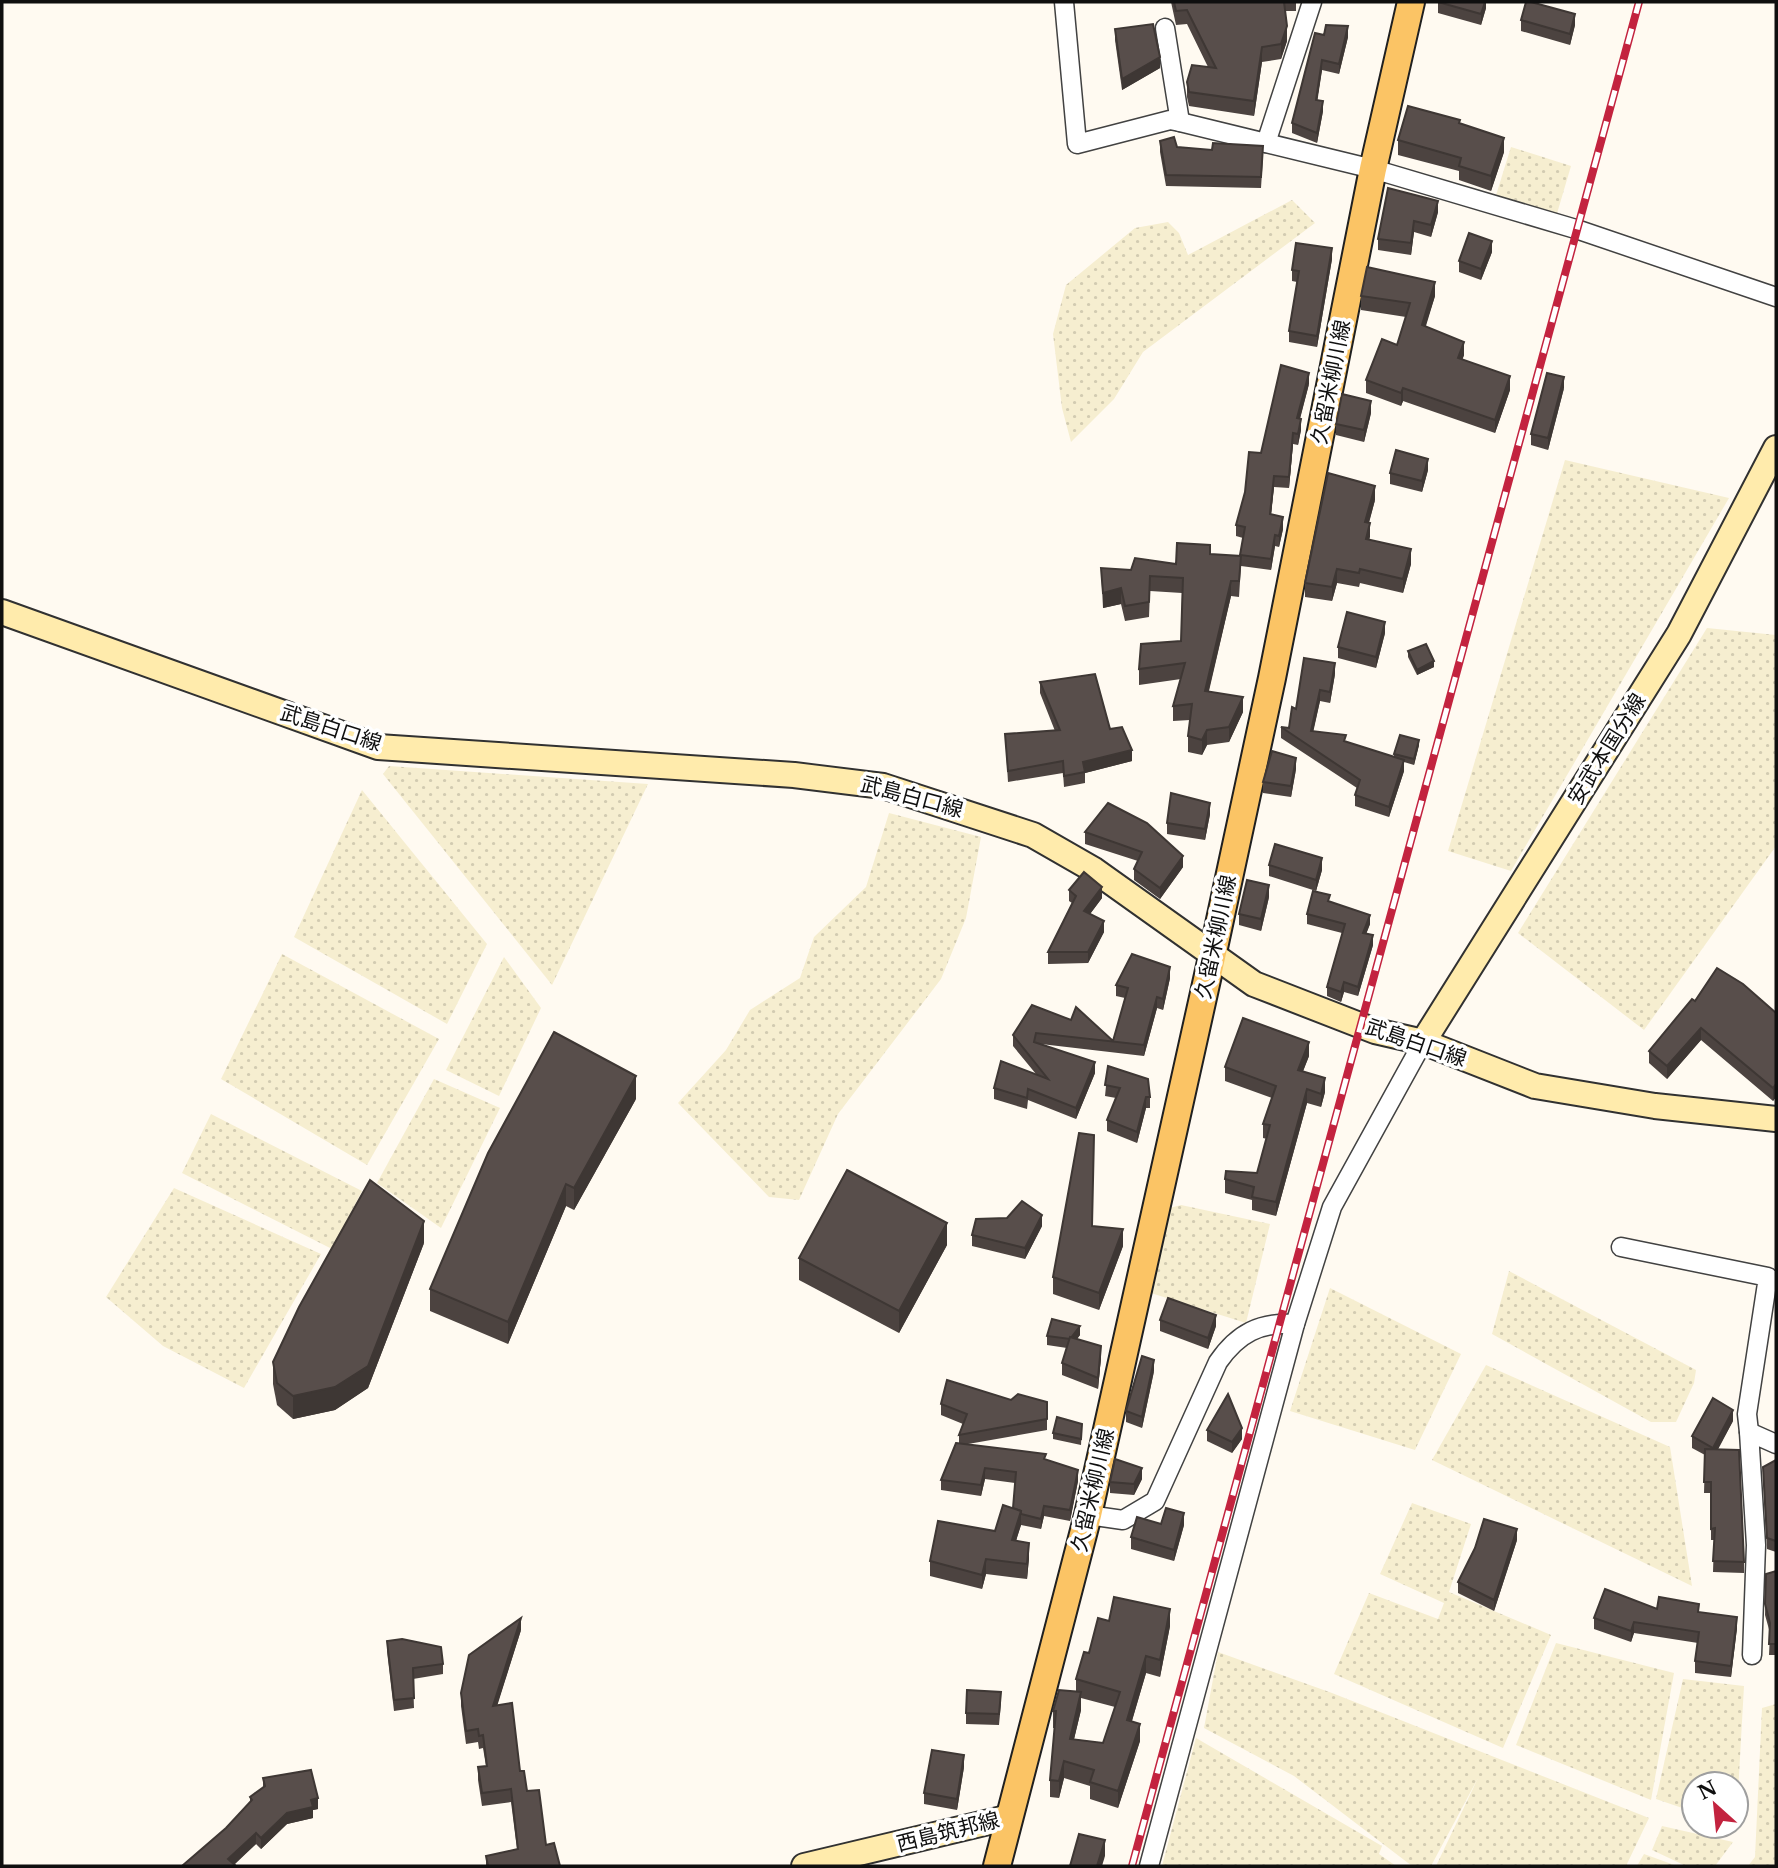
<svg xmlns="http://www.w3.org/2000/svg" width="1778" height="1868" font-family="'Libre Baskerville','Noto Sans JP',serif">
<style>
.farmland{fill:url(#farmland-dots)}
.lines{fill:none;stroke-linecap:round;stroke-linejoin:round}
.street-casing{stroke:#424242;stroke-width:21}
.secondary-casing{stroke:#313131;stroke-width:28}
.primary-casing{stroke:#202020;stroke-width:30}
.street{stroke:#fff;stroke-width:18}
.secondary{stroke:#ffebac;stroke-width:24}
.primary{stroke:#fbc465;stroke-width:26}
.rail-casing{stroke:#c3233f;stroke-width:8}
.rail{stroke:#fff;stroke-width:5;stroke-dasharray:16;stroke-linecap:butt}
.wall{fill:#4c4340;fill-rule:evenodd}
.shaded-wall{fill:#3e3734}
.building{fill:#584e4b;stroke:#3e3734;stroke-width:2}
.labels{text-anchor:middle;dominant-baseline:central;stroke-width:7;stroke-linejoin:round;paint-order:stroke}
.street-label{font-size:21px;fill:#0f0f0f;stroke:#fff}
</style>
<defs>
<pattern id="farmland-dots" width="8" height="8" patternUnits="userSpaceOnUse" patternTransform="scale(1.75)"><rect width="8" height="8" fill="#f6eed0"/><path d="M2 2h.1M6 6h.1" fill="none" stroke="#d2cbb1" stroke-width="1.8" stroke-linecap="round"/></pattern>
</defs>
<rect width="100%" height="100%" fill="#fffaf1"/>
<g class="farmland">
<path d="M1511,147l60,19 -18,61 -61,-19z"/>
<path d="M1292,200l23,23 -172,129 -29,47 -43,43 -9,-34 -9,-74 13,-49 69,-57 33,-6 11,11 9,22z"/>
<path d="M1565,460l164,38 -218,373 -63,-20z"/>
<path d="M1707,628l69,7v211l-132,184 -126,-97z"/>
<path d="M389,766l259,18 -96,201 -169,-211z"/>
<path d="M362,790l125,154 -40,80 -153,-87z"/>
<path d="M889,813l92,24 -15,81 -25,61 -103,135 -39,86 -30,-3 -91,-94 48,-53 24,-40 50,-32 14,-41 52,-50z"/>
<path d="M282,954l157,85 -72,126 -146,-86z"/>
<path d="M504,957l37,51 -42,88 -53,-26z"/>
<path d="M434,1079l66,29 -59,120 -64,-45z"/>
<path d="M211,1114l151,77 -30,58 -150,-76z"/>
<path d="M174,1188l147,66 -77,134 -81,-42 -57,-49z"/>
<path d="M1181,1205l89,19 -24,99 -111,-35 31,-79z"/>
<path d="M1509,1271l187,99 -2,13 -18,39h-25l-159,-88z"/>
<path d="M1330,1288l131,66 -46,96 -125,-39z"/>
<path d="M1486,1365l184,82 22,139 -260,-126z"/>
<path d="M1412,1503l59,21 -22,68 102,43 -48,113 -169,-74 35,-81 69,26 6,-16 -64,-29z"/>
<path d="M1556,1643l118,30 -23,127 -135,-55z"/>
<path d="M1218,1652l114,41 317,125 -23,48h-190l42,-88 -47,88h-19l-118,-90 -90,-48z"/>
<path d="M1683,1679l61,7 -8,142 -4,-2h4v-42h-42v28l-38,-13z"/>
<path d="M1776,1704v162h-28l7,-9 7,-149z"/>
<path d="M1196,1738l186,108 -3,8 17,12h-234z"/>
<path d="M1662,1826l71,16 -18,24h-29l-34,-16z"/>
<path d="M1644,1854l33,12h-40z"/>
</g>
<g class="lines">
<g class="street-casing">
<g id="street">
<path d="M1064,2l13,142 93,-24 10,2 193,47 206,61 197,67"/>
<path d="M1165,28l15,94"/>
<path d="M1266,143l46,-141"/>
<path d="M1621,1247l147,30 -21,137 2,18"/>
<path d="M1088,1515l35,5 32,-19 63,-139c20,-29 42,-40 77,-38"/>
<path d="M1752,1655l4,-110 -7,-113 27,12"/>
<path d="M1149,1866l146,-542 37,-117 91,-165"/>
</g>
</g>
<g class="secondary-casing">
<g id="secondary">
<path d="M2,612l376,135 416,28 89,11 150,49 61,35 160,114 121,47 48,11 112,44 120,20 121,13"/>
<path d="M1423,1042l256,-408 97,-186"/>
<path d="M804,1866l206,-49"/>
</g>
</g>
<g class="primary-casing">
<path id="primary" d="M997,1866l91,-351 124,-558 60,-279 101,-509 38,-167"/>
</g>
<use href="#street" class="street"/>
<use href="#secondary" class="secondary"/>
<use href="#primary" class="primary"/>
<g class="rail-casing">
<path id="rail" d="M1132,1866l507,-1864"/>
</g>
<use href="#rail" class="rail"/>
</g>
<g class="wall">
<path d="M1171,2h125v9h-11l2,30 -6,18 -19,3 -8,54 -65,-10 -2,-9v-15l21,-15 -21,-43 -11,1z"/>
<path d="M1438,2h48v6l-5,17 -43,-12z"/>
<path d="M1521,20l54,5 -5,20 -49,-14z"/>
<path d="M1115,29l45,39 -38,22 -7,-50z"/>
<path d="M1324,35l24,2 -9,37 -17,-4 -5,30 6,11 -6,32 -25,-10v-10z"/>
<path d="M1460,123l44,29 -13,39 -32,-11v-9l-61,-16v-15z"/>
<path d="M1160,141l17,6 86,10 -2,31 -95,-2 -6,-34z"/>
<path d="M1388,188l50,24 -7,25 -17,-5 -3,23 -33,-5v-11z"/>
<path d="M1492,252l-11,28 -22,-8v-11z"/>
<path d="M1332,259l-15,88 -28,-5v-11l8,-49 -5,-1v-11z"/>
<path d="M1361,296h74l-10,31 39,28 -2,5 48,30 -15,43 -92,-32 -2,5 -35,-13v-13l31,-35 9,-28 -45,-7z"/>
<path d="M1309,384l-9,35 1,11 -3,15 -5,-1 -4,44 -15,-1 -3,27 12,15 -4,18 -4,-1 -4,24 -30,-4 -2,31 -8,-1 -22,95 34,21 -14,30 -22,3 -5,10 -14,-3v-16l2,-16 -17,1v-15l8,-27 -42,6v-16l42,-28 1,-48 -32,-2 -1,26 -24,4 -4,-17 -18,4 -2,-40 30,2 45,-6 34,-10 30,2 3,-18 -7,-2v-11l25,-72z"/>
<path d="M1564,388l-16,62 -17,-5v-11z"/>
<path d="M1371,413l-7,29 -28,-7v-11z"/>
<path d="M1428,470l-6,22 -32,-8v-11z"/>
<path d="M1375,500l-6,23v17l42,24 -8,29 -43,-10 -1,4 -22,-4 -5,18 -27,-4v-14z"/>
<path d="M1385,633l-9,35 -38,-10v-11z"/>
<path d="M1408,651l26,16 -17,8 -9,-18z"/>
<path d="M1335,674l-5,29 -10,-2 -7,30 81,26v-3l25,-9 -5,20 -10,-3v9l-15,46 -34,-11v-11l2,-7 -76,-50v-11l8,1 7,-19z"/>
<path d="M1040,682l70,47 22,32 -47,12v10l-21,4 -1,-14 -55,9 -3,-48 50,-3 -15,-38z"/>
<path d="M1296,769l-5,28 -28,-4v-11z"/>
<path d="M1108,803l75,64 -23,32 -26,-19v-11l4,-8 -53,-17v-12z"/>
<path d="M1210,814l-5,26 -38,-6v-11z"/>
<path d="M1269,865l53,5 -6,21 -47,-15z"/>
<path d="M1069,890l33,8 -12,16 14,18 -16,31 -40,1v-12l24,-49 -3,-2z"/>
<path d="M1269,897l-8,34 -22,-6v-11z"/>
<path d="M1330,902l40,22 -4,10 7,11 -15,51 -14,-4 -3,10 -14,-6v-9l15,-54 -35,-9v-10z"/>
<path d="M1170,978l-7,32 -6,-2 -13,48 -103,-12 54,29 -19,46 -48,-19 -1,9 -33,-10v-11l42,-14 -23,-28v-11l19,-30 81,36 12,-43 -9,-2v-11z"/>
<path d="M1695,1001l81,12v84l-3,4 -72,-61 -34,39 -18,-16v-12z"/>
<path d="M1309,1056l-6,15 22,21 -4,15 -14,-4 -31,113 -24,-6v-10l-27,-7v-14l32,-6 10,-34 -4,-1v-14l9,-26 -47,-17v-14z"/>
<path d="M1108,1066l42,31v11h-4l-9,35 -30,-12v-11l9,-22 -11,-2z"/>
<path d="M636,1099l-62,111 -8,-4 -58,138 -78,-33v-22z"/>
<path d="M1007,1218l35,8 -17,33 -53,-13v-11z"/>
<path d="M1092,1226l31,20 -24,64 -46,-16v-17z"/>
<path d="M424,1243l-56,145 -33,22 -42,9 -16,-14 -4,-21v-22z"/>
<path d="M947,1245l-48,88 -100,-53v-22z"/>
<path d="M1160,1320l56,6 -8,23 -48,-18z"/>
<path d="M1080,1335l-3,4 24,18 -3,32 -36,-14v-12l5,-15 -20,-3v-9z"/>
<path d="M1154,1371l-12,57 -16,-6v-11z"/>
<path d="M1011,1400l36,2v28l-79,14 78,16 32,21 -8,40 -26,-5 -3,13 -20,-4 -5,15 13,18 -2,21 -41,-5 -4,15 -52,-13v-15l65,-30 18,-23 2,-25 -30,-4 -4,17 -40,-6v-10l18,-37v-8l4,-11 -22,-9v-11z"/>
<path d="M1733,1421l-16,29 27,112v11l-31,-1 1,-32h-3v-47h-7l1,-38 -13,-7v-12z"/>
<path d="M1082,1424l-1,21 -28,-6v-6z"/>
<path d="M1207,1430l35,9 -10,14 -25,-12z"/>
<path d="M1776,1460v92l-9,-3 -4,-71v-11z"/>
<path d="M1142,1479l-8,16 -24,-2v-11z"/>
<path d="M1184,1525l-10,36 -43,-12v-12z"/>
<path d="M1517,1540l-23,71 -36,-18v-11z"/>
<path d="M1776,1571v84h-7l1,-22 -5,-18 1,-41z"/>
<path d="M1657,1609l42,3 38,16 -6,49 -36,-4v-12l3,-18 -64,-10 -3,9 -37,-13v-11z"/>
<path d="M1109,1621l61,5 -10,51 -14,-4 -14,48 8,20 -22,67 -28,-9v-13l-26,-8 -5,20 -9,-1v-17l5,-52h-2v-17l23,-19v-13l13,-26zM1081,1698l34,9 -12,36 -29,-4 7,-29z"/>
<path d="M521,1630l-24,75 49,140 14,21h-74v-10l31,-7 -6,-47 -29,4 -4,-26v-13l8,-1 -3,-18 -4,1 -1,-7 -12,2 -5,-38v-13z"/>
<path d="M387,1641l56,23v10l-30,5 1,29 -20,3 -7,-60z"/>
<path d="M1001,1703l-2,22 -33,-1v-11z"/>
<path d="M964,1767l-7,43 -33,-6v-11z"/>
<path d="M263,1778l55,31 -5,1v8l-26,6 -26,25 -5,-5 -22,21 -52,1 44,-38 24,-25v-6l13,-9z"/>
</g>
<g class="shaded-wall">
<path d="M1485,2h1v6l-5,17v-11z"/>
<path d="M1575,14v11l-5,20v-11z"/>
<path d="M1287,26v15l-6,18v-15z"/>
<path d="M1348,26v11l-9,37v-10z"/>
<path d="M1262,47v15l-8,54v-15z"/>
<path d="M1160,57v11l-38,22v-11z"/>
<path d="M1322,60v10l-6,40v-10z"/>
<path d="M1323,101v10l-6,32v-10z"/>
<path d="M1504,138v14l-13,39v-15z"/>
<path d="M1438,201v11l-7,25v-12z"/>
<path d="M1414,221v11l-3,23v-12z"/>
<path d="M1492,241v11l-11,28v-11z"/>
<path d="M1332,248v11l-15,88v-11z"/>
<path d="M1435,282v14l-13,43v-14z"/>
<path d="M1464,342v13l-6,17v-14z"/>
<path d="M1309,373v11l-12,45v-11z"/>
<path d="M1510,376v14l-15,43v-13z"/>
<path d="M1564,377v11l-16,62v-12z"/>
<path d="M1403,388v13l-2,5v-13z"/>
<path d="M1371,401v12l-7,29v-12z"/>
<path d="M1301,419v11l-3,15v-11z"/>
<path d="M1293,433v11l-4,44v-11z"/>
<path d="M1428,459v11l-6,22v-11z"/>
<path d="M1274,476v11l-4,38v-11z"/>
<path d="M1375,486v14l-10,36v-14z"/>
<path d="M1283,517v12l-4,18v-11z"/>
<path d="M1370,523v14l-4,16v-14z"/>
<path d="M1275,535v11l-4,24v-11z"/>
<path d="M1411,549v15l-8,29v-14z"/>
<path d="M1337,569v14l-5,18v-14z"/>
<path d="M1231,581v15l-26,110v-15z"/>
<path d="M1121,588v16l-18,4v-15z"/>
<path d="M1385,622v11l-9,35v-11z"/>
<path d="M1434,661v6l-17,8v-5z"/>
<path d="M1335,663v11l-5,29v-11z"/>
<path d="M1320,690v11l-9,41v-11z"/>
<path d="M1243,697v15l-14,30v-15z"/>
<path d="M1207,730v15l-5,10v-15z"/>
<path d="M1419,740v5l-5,20v-6z"/>
<path d="M1132,750v11l-47,12 -2,-11z"/>
<path d="M1296,758v11l-5,28v-11z"/>
<path d="M1404,760v11l-15,46v-10z"/>
<path d="M1210,803v11l-5,26v-11z"/>
<path d="M1183,856v11l-23,32v-11z"/>
<path d="M1322,858v12l-6,21v-11z"/>
<path d="M1269,885v12l-8,34v-12z"/>
<path d="M1102,887v11l-18,24v-11z"/>
<path d="M1370,915v9l-7,18v-9z"/>
<path d="M1104,921v11l-16,31v-11z"/>
<path d="M1373,935v10l-15,51v-9z"/>
<path d="M1170,967v11l-7,32v-11z"/>
<path d="M1344,982v10l-3,10v-10z"/>
<path d="M1157,997v11l-13,48v-11z"/>
<path d="M1701,1028v12l-34,39v-13z"/>
<path d="M1309,1042v14l-11,28v-14z"/>
<path d="M1095,1062v11l-19,46v-11z"/>
<path d="M636,1076v23l-62,111v-22z"/>
<path d="M1325,1078v14l-4,15v-13z"/>
<path d="M1776,1084v13l-3,4v-13z"/>
<path d="M1307,1089v14l-31,113v-14z"/>
<path d="M1146,1097v11l-9,35v-11z"/>
<path d="M566,1184v22l-58,138v-22z"/>
<path d="M1042,1215v11l-17,33v-11z"/>
<path d="M424,1221v22l-56,145 -33,22 -42,9v-23z"/>
<path d="M947,1223v22l-48,88v-22z"/>
<path d="M1123,1229v17l-24,64v-17z"/>
<path d="M1216,1315v11l-8,23v-11z"/>
<path d="M1080,1326v9l-10,13v-9z"/>
<path d="M1101,1346v11l-3,32v-11z"/>
<path d="M1154,1360v11l-12,57v-11z"/>
<path d="M1733,1410v11l-20,38v-11z"/>
<path d="M1242,1428v11l-10,14v-11z"/>
<path d="M985,1468v11l-4,17v-11z"/>
<path d="M1142,1468v11l-8,16v-11z"/>
<path d="M1078,1470v11l-8,40v-11z"/>
<path d="M1044,1506v10l-3,13v-10z"/>
<path d="M1021,1511v14l-9,29v-14z"/>
<path d="M1184,1513v12l-10,36v-11z"/>
<path d="M1517,1529v11l-23,71v-11z"/>
<path d="M1029,1543v15l-2,21v-15z"/>
<path d="M986,1559v15l-4,15v-14z"/>
<path d="M1170,1609v17l-10,51v-17z"/>
<path d="M1737,1617v11l-6,49v-11z"/>
<path d="M521,1618v12l-28,89v-13z"/>
<path d="M1634,1622v11l-3,9v-11z"/>
<path d="M1146,1656v17l-19,64v-17z"/>
<path d="M1081,1692v18l-11,46v-17z"/>
<path d="M1140,1724v17l-22,67v-17z"/>
<path d="M964,1755v12l-7,43v-11z"/>
<path d="M1064,1761v17l-5,20v-17z"/>
<path d="M318,1798v11l-5,1v8l-26,6 -26,25v-11l26,-25 24,-13z"/>
<path d="M256,1833v11l-24,22 -4,-7z"/>
<path d="M1105,1840v16l-3,10h-5z"/>
</g>
<g class="building">
<path d="M1174,2h110l3,24 -6,18 -19,3 -8,54 -65,-9 -2,-10 5,-17 24,3 -29,-58 -11,1z"/>
<path d="M1438,2h47l-4,12z"/>
<path d="M1526,2h5l44,12 -5,20 -49,-14z"/>
<path d="M1153,24l7,33 -38,22 -7,-50z"/>
<path d="M1326,25l22,1 -9,38 -17,-4 -6,40 7,1 -6,32 -25,-10 23,-90 9,2z"/>
<path d="M1408,106l52,14 -1,3 45,15 -13,38 -32,-10 2,-8 -63,-18z"/>
<path d="M1174,137l3,10 35,3 1,-7 50,3 -2,31 -95,-2 -6,-34z"/>
<path d="M1388,188l50,13 -7,24 -17,-4 -3,22 -33,-4z"/>
<path d="M1469,233l23,8 -11,28 -22,-8z"/>
<path d="M1296,243l36,5 -15,88 -28,-5 10,-60 -7,-1z"/>
<path d="M1367,267l68,15 -13,43 42,17 -6,16 52,18 -15,44 -92,-32 -2,5 -35,-13 16,-41 15,6 13,-42 -49,-7z"/>
<path d="M1281,365l28,8 -12,45 4,1 -3,15 -5,-1 -4,44 -15,-1 -4,38 13,3 -4,19 -4,-1 -4,24 -31,-4 5,-28 -9,-2 9,-33 4,-40 12,1z"/>
<path d="M1547,373l17,4 -16,61 -17,-4z"/>
<path d="M1342,394l29,7 -7,29 -28,-6z"/>
<path d="M1396,450l32,9 -6,22 -32,-8z"/>
<path d="M1328,473l47,13 -10,36 5,1 -4,16 45,10 -8,30 -43,-10 -1,4 -22,-4 -5,18 -27,-4z"/>
<path d="M1177,543l33,2v9l31,2 -2,25h-8l-26,110 38,6 -14,30 -22,3 -5,10 -14,-4 4,-32 -19,2 12,-43 -46,6 2,-25 40,-3 2,-63 -33,-2 -1,26 -24,4 -4,-18 -18,5 -2,-25 30,2 4,-12 41,6z"/>
<path d="M1347,612l38,10 -9,35 -38,-10z"/>
<path d="M1426,644l8,17 -17,9 -9,-19z"/>
<path d="M1304,658l31,5 -5,29 -10,-2 -9,41 35,4 -2,6 60,19 -15,47 -34,-12 5,-15 -79,-53 8,1 3,-21 4,2z"/>
<path d="M1095,674l15,55 12,-2 10,23 -49,12 2,10 -21,4 -1,-15 -55,10 -3,-37 55,-4 -20,-48z"/>
<path d="M1400,735l19,5 -5,19 -20,-5z"/>
<path d="M1272,751l24,7 -5,28 -28,-4z"/>
<path d="M1171,793l39,10 -5,26 -38,-6z"/>
<path d="M1108,803l39,20 36,33 -23,32 -26,-19 8,-17 -57,-20z"/>
<path d="M1275,844l47,14 -6,22 -47,-15z"/>
<path d="M1084,872l18,15 -18,24 20,10 -16,31h-40l28,-56 -7,-6z"/>
<path d="M1247,880l22,5 -8,34 -22,-5z"/>
<path d="M1313,891l17,4 -2,6 42,14 -7,18 10,2 -15,52 -14,-5 -3,10 -14,-5 18,-63 -38,-10z"/>
<path d="M1132,954l38,13 -7,32 -6,-2 -13,48 -108,-12 -2,9 61,20 -19,46 -48,-19 -1,9 -33,-10 7,-27 47,18 -35,-44 19,-30 39,15 5,-13 37,34 15,-53 -12,-3z"/>
<path d="M1717,968l26,16 33,29v71l-3,4 -72,-60 -34,38 -18,-15 43,-52 3,2z"/>
<path d="M1243,1018l66,24 -11,28 27,8 -4,16 -14,-5 -31,113 -24,-5 2,-10 -29,-8 1,-8 31,2 13,-48 -7,-1 13,-38 -51,-19z"/>
<path d="M554,1032l82,44 -62,112 -8,-4 -58,138 -78,-33 58,-136z"/>
<path d="M1108,1066l40,13 2,18h-4l-9,35 -30,-12 13,-32 -15,-3z"/>
<path d="M1079,1133l15,2 -2,91 31,3 -24,64 -46,-16z"/>
<path d="M847,1170l100,53 -48,88 -100,-53z"/>
<path d="M370,1180l54,41 -56,145 -33,21 -42,9 -16,-13 -4,-21 26,-55z"/>
<path d="M1022,1201l20,14 -17,33 -53,-13 4,-16 31,-1z"/>
<path d="M1168,1298l48,17 -8,23 -48,-18z"/>
<path d="M1052,1319l28,7 -10,13 -23,-3z"/>
<path d="M1070,1337l31,9 -3,32 -36,-15z"/>
<path d="M1142,1356l12,4 -12,57 -16,-6z"/>
<path d="M947,1380l64,20 7,-6 29,8v17l-88,16 8,-21 -26,-10z"/>
<path d="M1228,1394l14,34 -10,14 -25,-12z"/>
<path d="M1713,1398l20,12 -20,38 -21,-12z"/>
<path d="M1057,1417l25,7 -1,15 -28,-6z"/>
<path d="M956,1443l90,11 -2,5 34,11 -8,40 -26,-4 -3,13 -20,-5v-3l-8,-3 3,-36 -31,-4 -4,17 -40,-5z"/>
<path d="M1705,1449l34,1 5,112 -31,-1 2,-33 -4,1v-47h-7z"/>
<path d="M1115,1459l27,9 -8,16 -24,-2z"/>
<path d="M1776,1460v81l-9,-3 -4,-71z"/>
<path d="M1003,1505l18,6 -9,29 17,3 -2,21 -41,-5 -4,16 -52,-14 8,-40 57,10z"/>
<path d="M1166,1508l18,5 -10,37 -43,-13 6,-20 24,7z"/>
<path d="M1484,1519l33,10 -23,71 -36,-18 17,-34z"/>
<path d="M1776,1571v73h-7l1,-21 -5,-19 1,-30z"/>
<path d="M1605,1589l52,20 2,-12 40,7 -1,8 39,5 -6,49 -36,-5 4,-29 -65,-10 -3,9 -37,-13z"/>
<path d="M1114,1597l56,12 -10,51 -14,-4 -19,64 13,4 -22,67 -28,-9 4,-12 -30,-9 -5,20 -9,-1 6,-69h-3l6,-21 22,2 -11,47 33,4 17,-51 -44,-13 8,-27 5,1 9,-35 11,3z"/>
<path d="M521,1618l-28,88 19,-3 8,68h4l3,20 12,-1 7,55 8,-2 6,23h-72l-2,-10 32,-7 -7,-60 -29,4 -4,-26 9,-1 -4,-31 -4,1 -1,-7 -12,2 -5,-38 8,-38z"/>
<path d="M402,1639l39,8 2,17 -30,4 1,30 -20,2 -7,-59z"/>
<path d="M967,1690l34,2 -2,22 -33,-1z"/>
<path d="M932,1750l32,5 -7,44 -33,-6z"/>
<path d="M311,1770l7,28 -7,2 2,7 -26,6 -26,25 -5,-5 -28,26 8,7h-54l44,-38 26,-28 -2,-3 15,-11 -2,-8z"/>
<path d="M1079,1834l26,6 -8,26h-27z"/>
</g>
<g class="labels">
<g class="street-label">
<text transform="translate(1331 382) rotate(-79)">久留米柳川線</text>
<text transform="translate(331 728) rotate(18)">武島白口線</text>
<text transform="translate(1607 749) rotate(-58)">安武本国分線</text>
<text transform="translate(912 797) rotate(15)">武島白口線</text>
<text transform="translate(1216 937) rotate(-78)">久留米柳川線</text>
<text transform="translate(1416 1043) rotate(19)">武島白口線</text>
<text transform="translate(1093 1490) rotate(-77)">久留米柳川線</text>
<text transform="translate(948 1832) rotate(-14)">西島筑邦線</text>
</g>
</g>
<rect width="1778" height="1868" fill="none" stroke="#0f0f0f" stroke-width="7"/>
<g transform="translate(1715 1805) rotate(333)"><circle r="33" fill="#ffffff" stroke="#9f9f9f" stroke-width="2"/>
<path d="M0-5L12 26L0 18L-12 26Z" fill="#c3233f"/>
<text y="-10" font-size="19" font-weight="bold" text-anchor="middle" fill="#0f0f0f">N</text>
</g>
</svg>
